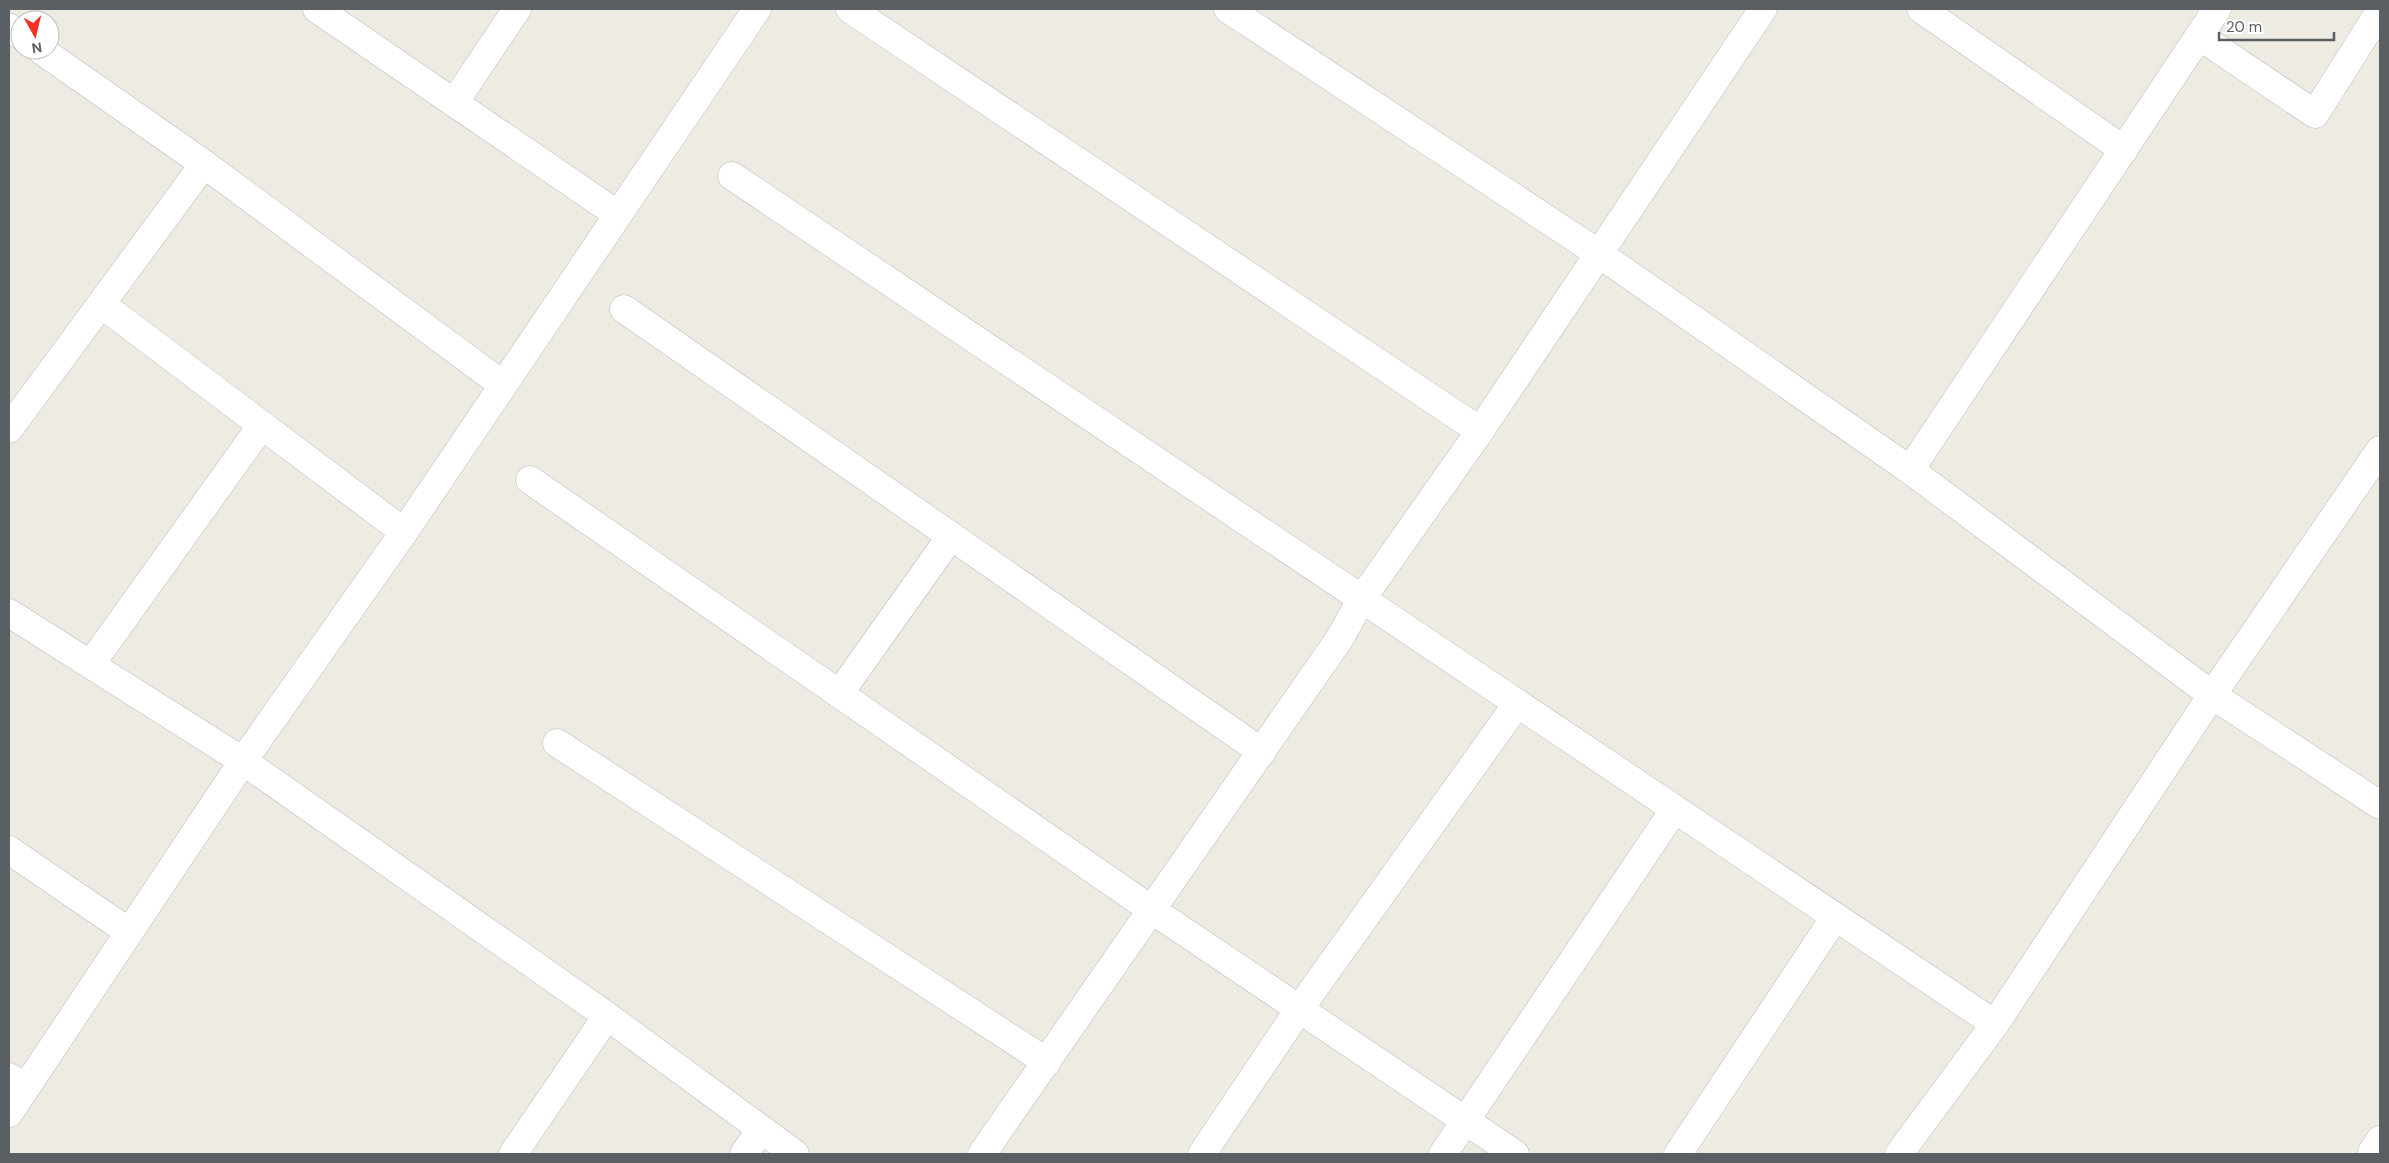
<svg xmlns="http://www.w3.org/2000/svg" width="2389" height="1163" font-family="'DM Sans',sans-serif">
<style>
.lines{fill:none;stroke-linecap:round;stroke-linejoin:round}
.street-casing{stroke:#b7bbc0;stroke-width:29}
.secondary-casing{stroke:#b8bcc2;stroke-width:29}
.street{stroke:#fff;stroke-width:28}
.secondary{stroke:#fff;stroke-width:28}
</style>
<rect width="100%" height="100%" fill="#eeece2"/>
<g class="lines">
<g class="street-casing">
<g id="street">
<path d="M317,9l300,205"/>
<path d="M850,9l630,422"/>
<path d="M1228,9l367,242 315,219 302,225 168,110"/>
<path d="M1921,9l203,141"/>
<path d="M9,27l11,8"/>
<path d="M2199,36l116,78 65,-103"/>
<path d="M41,50l163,114 299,221"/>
<path d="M454,103l63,-94"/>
<path d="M732,176l1263,848"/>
<path d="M101,304l303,228"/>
<path d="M624,309l638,443"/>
<path d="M9,429l195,-265"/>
<path d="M1910,470l307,-461"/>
<path d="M530,480l622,430 363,244"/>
<path d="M9,613l234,148 364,255 188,138"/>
<path d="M91,664l171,-239"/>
<path d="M839,694l112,-158"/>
<path d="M557,743l490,319"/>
<path d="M9,850l120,82"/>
<path d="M9,1077l16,10"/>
<path d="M513,1154l94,-138"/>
<path d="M744,1154l17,-25"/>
<path d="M982,1154l358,-516 21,-38 119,-169 283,-422"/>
<path d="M1202,1154l98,-146 217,-304"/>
<path d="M1443,1154l231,-344"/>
<path d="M1678,1154l157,-237"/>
<path d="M1899,1154l96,-130 217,-329 168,-245"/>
<path d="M2376,1154l-4,-2 8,-12"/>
</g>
</g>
<g class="secondary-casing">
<path id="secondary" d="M9,1113l234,-352 161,-229 353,-523"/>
</g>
<use href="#street" class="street"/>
<use href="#secondary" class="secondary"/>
</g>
<rect width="2389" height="1163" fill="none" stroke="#5a5f64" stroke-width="20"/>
<g transform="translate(35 35) rotate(172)"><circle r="24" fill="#ffffff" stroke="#bdbfc1"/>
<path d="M0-4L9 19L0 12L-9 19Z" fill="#f52f22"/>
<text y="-8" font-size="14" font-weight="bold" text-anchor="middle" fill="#5a5f64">N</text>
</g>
<path d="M2219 32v8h115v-8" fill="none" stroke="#5a5f64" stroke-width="2.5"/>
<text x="2226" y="32" font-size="15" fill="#5a5f64" stroke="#ffffff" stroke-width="4" paint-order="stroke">20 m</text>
</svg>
